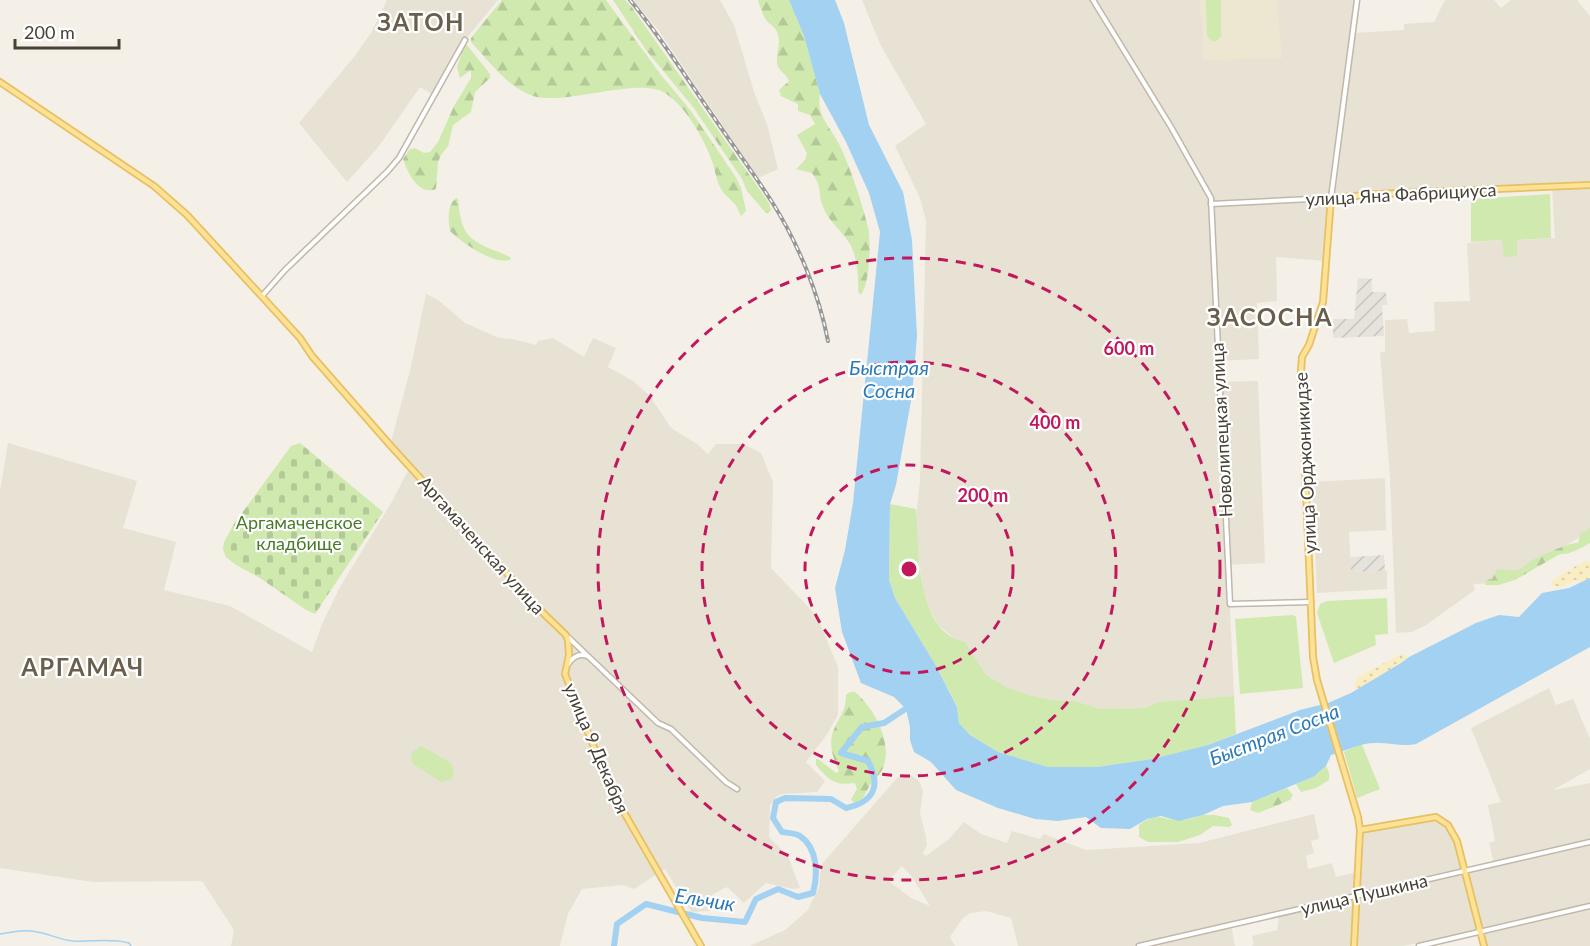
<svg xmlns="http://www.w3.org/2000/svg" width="1590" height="946" font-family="Lato,sans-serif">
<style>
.residential{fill:#e8e2d5;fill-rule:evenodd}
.industrial{fill:url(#industrial-furrows)}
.education{fill:#ede6d1}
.green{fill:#cfe9af}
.forest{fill:url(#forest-firs)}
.sand{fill:url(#sand-dots)}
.cemetery{fill:url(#cemetery-stones)}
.water{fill:#a2d1f2}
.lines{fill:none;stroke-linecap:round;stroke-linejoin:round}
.stream{stroke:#a2d1f2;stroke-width:1.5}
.river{stroke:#a2d1f2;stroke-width:6}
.minor-casing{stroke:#c0b8aa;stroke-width:7}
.major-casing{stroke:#e6c063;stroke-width:8}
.minor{stroke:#fff;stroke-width:4}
.major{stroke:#ffe295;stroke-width:4.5}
.rail-casing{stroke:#979797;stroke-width:4}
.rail{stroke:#fff;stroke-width:1.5;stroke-dasharray:4.5;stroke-linecap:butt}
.ring{fill:none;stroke:#c2185b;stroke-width:3;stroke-dasharray:10 8}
.labels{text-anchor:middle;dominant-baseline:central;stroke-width:4.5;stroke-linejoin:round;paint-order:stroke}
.street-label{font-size:18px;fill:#474136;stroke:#fff}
.park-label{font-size:18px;fill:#477b28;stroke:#fff}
.water-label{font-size:20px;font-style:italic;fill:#2c7bb6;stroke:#fff}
.district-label{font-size:24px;font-weight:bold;letter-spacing:1.5px;fill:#6a5f4d;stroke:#fff}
.centre{fill:#c2185b;stroke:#fff;stroke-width:3}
.ring-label{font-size:18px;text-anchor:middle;font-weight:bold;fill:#c2185b;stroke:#fff;stroke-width:4.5;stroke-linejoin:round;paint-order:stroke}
</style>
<defs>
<pattern id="industrial-furrows" width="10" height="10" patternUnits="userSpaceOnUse" patternTransform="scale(1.5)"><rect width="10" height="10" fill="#e6e2dc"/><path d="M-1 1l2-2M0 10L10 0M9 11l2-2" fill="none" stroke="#c7c3bd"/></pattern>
<pattern id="forest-firs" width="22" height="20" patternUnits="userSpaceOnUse" patternTransform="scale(1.5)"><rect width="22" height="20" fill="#cfe9af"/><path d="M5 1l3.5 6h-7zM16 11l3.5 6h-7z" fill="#b3c997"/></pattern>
<pattern id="sand-dots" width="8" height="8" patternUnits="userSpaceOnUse" patternTransform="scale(1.5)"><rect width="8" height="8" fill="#f9eec3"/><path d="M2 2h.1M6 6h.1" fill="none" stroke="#d7cda8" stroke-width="1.8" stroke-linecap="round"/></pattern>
<pattern id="cemetery-stones" width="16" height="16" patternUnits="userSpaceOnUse" patternTransform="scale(1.5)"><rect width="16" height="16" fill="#cfe9af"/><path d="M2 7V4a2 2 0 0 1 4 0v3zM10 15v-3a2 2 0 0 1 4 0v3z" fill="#b3c997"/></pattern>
</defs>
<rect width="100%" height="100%" fill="#f4f0e7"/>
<g class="residential">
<path d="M387,0h111l-33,40 -30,56 -15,-9 -41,59 -32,36 -48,-59 55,-66 17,-24z"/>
<path d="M633,0h87l14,25 21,70 12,29 11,45 -20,9 -99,-147z"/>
<path d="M862,0h495l-3,33 50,-3v-6l30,-2 11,-22h49l7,8 10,-8h66l13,16v515l-63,38 -34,14 -20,1 2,6 -49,35 -14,7 -16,1 -6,-156 -10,-125h5v-32l22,-1 2,14 26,-2 -1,-29 36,-1 -3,-58 36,-3 14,16v-16l38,-2 -3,-50 -221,10 -6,63 -49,-4 1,44 -20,2 2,56 -42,2 1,21 40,-1 7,182 -37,2 6,131 -76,6 -12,6 -45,1 -26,-8 -23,-1 -23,-5 -23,-8 -20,-12 -21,-33 -9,-2 -18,-15 -14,-27 -9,-71 5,-46 6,-260 -6,-23 -25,-52 31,-22 -45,-78z"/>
<path d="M426,294l12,6 27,23 34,15 14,1 23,6 2,-4 15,-3 31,19 9,-19 23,10 -8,19 25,14 17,15 21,32 26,16 11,10 8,-10h27l18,9 12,29 -2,86 46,48 21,51v48l-12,21 -20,26 19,19 -8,11 -34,2 -6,2 -7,9 -1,32 19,19 12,32 -7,1 -27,-6 -22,20 -17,-16 -14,7 -3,17 -19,1 -26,-43 -31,20 -11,-4 -41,4 -14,25 -8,32h-329l3,-16 -32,-49 -109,1 -93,-14v-377l8,-48 129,38 -14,47 53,14 -12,48 66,16 82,46 10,-28 18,-37 50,-82 20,-38 -20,-22 20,-74z"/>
<path d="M1385,478l1,52 -37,2 2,40 36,-1v18l-70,4 -5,-111z"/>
<path d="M1549,688l7,17 17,-6 17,40v30l-37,21 37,-7v163h-106l-3,-14 -79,14h-46v-27l-2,27h-103l3,-1 -2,-9 25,-6 2,-16 -48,11 4,21h-217l-7,-28 -25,-7 -16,2 -7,5 -13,19 5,9h-205l35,-16 22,-19 12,-23 2,-23 76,-87 6,-3 9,1 7,5 4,10 -3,22 6,24 1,8 -4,8 3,3 23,-17 15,-17 17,12 26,9 5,-12 28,8 4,-5 42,16 113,-7 115,-29 5,25 -8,2 3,12 -8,3 2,13 24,-6 4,14 21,-5 3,-42 76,-13 12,8 9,16 8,29 29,-6 -5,-21 6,-2 -7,-36 13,-3 -30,-74zM902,866l10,11 18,29 -19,-8 -21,-16 2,-5z"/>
</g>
<g class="industrial">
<path d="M1358,278l14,1v13h14l1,13h-5l2,31 -51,2v-19h21z"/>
<path d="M1384,555l1,16 -34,1 -1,-15z"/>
</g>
<path class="education" d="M1200,0h77l5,58 -79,2 -1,-43 -2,-1z"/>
<g class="green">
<path d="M1206,0h15v36l-5,5h-5l-4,-6z"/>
<path d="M1550,194l1,44 -34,2v16l-13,1 -2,-17 -31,2v-43z"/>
<path d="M890,504l26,5c3,39 -1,123 49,133l21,33 20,12 23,8 23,5 23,1 26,8 45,-1 12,-6 76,-6 2,38 -28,11 -56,14 -55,8h-49l-50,-15 -28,-17 -11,-12 -2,-17 -21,-40 -41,-68 -6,-18z"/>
<path d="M1387,598l1,36 -13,1 1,10 -42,18 -17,-50 3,-9 7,-3z"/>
<path d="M1293,615l3,2 7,71 -63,6 -5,-75z"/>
<path d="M1358,745h4l18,44 -23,9 -13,-46z"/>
<path d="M421,746l30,17 3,8 -2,8 -11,3 -28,-18 -2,-5 1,-7z"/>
<path d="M1203,815h12l14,3 3,7 -3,2 -16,-1 -13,9 -22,7h-30l-9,-5v-12c17,-13 21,-6 39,-5 8,1 17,-3 25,-5z"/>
</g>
<g class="forest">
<path d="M502,0h104l55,75 30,36 44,65 6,12 5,23 -5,5c-2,-4 -4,-9 -6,-12 -6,-6 -11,-9 -15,-17 -4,-8 -5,-18 -8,-26 -9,-24 -25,-53 -47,-68 -26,-17 -100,13 -132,3 -25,-8 -45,-36 -62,-54v-4z"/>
<path d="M613,0h12l6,6 138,197 2,7 -2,3h-3l-19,-22 -5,-12 -49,-72 -47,-57z"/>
<path d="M758,0h31l15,36 16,58c-4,22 10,32 19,50 11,22 23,59 29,83 3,15 2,56 -7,68l-3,-3c1,-14 -1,-34 -7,-46 -8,-15 -24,-25 -29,-42 -4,-14 0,-17 -10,-31l-16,-4 9,-9 2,-7 -10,-18 18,-11 -5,-9 -12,-4v-7l-17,-8 -2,-6 10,-9c-3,-8 -12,-10 -12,-20 -1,-11 5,-17 0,-29 -2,-6 -9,-8 -12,-14 -3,-5 -5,-12 -7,-18z"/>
<path d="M467,45l23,29v4l-15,14 -4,20 -18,13 -5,21 -7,9 -3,7 -2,27c-18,7 -28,-16 -33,-30l7,-10 5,-1 9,5 6,-1 8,-10 16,-36 17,-28v-8l-11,8 -3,-11 7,-21z"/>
<path d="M456,198l2,1c3,30 6,39 35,51 7,3 12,4 18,8l-1,2c-17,5 -49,-18 -60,-29 -2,-12 -3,-25 6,-33z"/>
<path d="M1590,527v16c-9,5 -20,12 -30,11l-45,26 -16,5h-14l1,-5 6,-1 5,-10c8,1 17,3 25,-1 2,-1 5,-4 7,-6 9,-5 40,-20 49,-19l3,-11 6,-1z"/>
<path d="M850,692h5c19,16 38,50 28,76 -3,8 -11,12 -14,19 -5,8 -5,13 -15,16l-3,-4 6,-10 -2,-6c-21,3 -26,-3 -39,-18v-6h2l18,14 3,-2c-5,-11 -10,-23 -7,-36 5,-17 14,-21 14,-40z"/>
<path d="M1326,766l3,7v7l-13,8 -15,4 -5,-8 17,-7z"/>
<path d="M1287,788l6,7 -3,5 -32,13 -8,-3 2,-8z"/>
</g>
<g class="sand">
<path d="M1586,560l4,4v14l-10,5 -4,-3 -19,9 1,-3h-5l-2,-5z"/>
<path d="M1401,654l8,3 -8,6 -43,26 -3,-1v-6l3,-5z"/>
</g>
<path class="cemetery" d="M300,443l83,69 -68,102 -9,-4 -46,-32 -24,-13 -10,-8 -3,-7 1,-8 10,-18 57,-78z"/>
<path class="water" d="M789,0h46l9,23 25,102 34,67 9,48 5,96 -5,59 -16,90 -6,19 -1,76 6,18 41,68 21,41 2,16 11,12 28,17 50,15h49l55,-8 56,-14 92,-35 28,-7 23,-10 50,-30 8,-6 67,-34 23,-8 20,2 23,-24 27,-5 21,-10v69l-174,97c-14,3 -24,-1 -38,-1 -17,-1 -31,8 -47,12l-5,11 -13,11 -61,25 -29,4 -20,9 -24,6 -18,-5 -14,3 -17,10 -29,-1 -15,-11 -28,4 -23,-2 -37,-11 -42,-18 -25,-28 -17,-10 -4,-12v-13l-4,-18 -12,-12 -33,-14 -19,-51 -7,-44 10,-38 8,-47 27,-271 -11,-39 -23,-51 -26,-48 -16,-58z"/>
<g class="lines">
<path class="stream" d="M0,934c12,-2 25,-5 37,-2 13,2 23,8 36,9 19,1 38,-3 56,2l2,3"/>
<path class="river" d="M614,946l3,-22 29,-20 56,14 43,4 11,-23 22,-10 20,8 15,-4c5,-18 5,-45 -13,-57 -5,-3 -12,-3 -18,-4l-9,-14 3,-16 9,-4 46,1 15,9c27,-6 36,-21 22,-47l-27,-8 21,-26 22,-4 26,-17"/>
<g class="minor-casing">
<g id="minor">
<path d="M1093,0l78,127 40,71 19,406 81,-2"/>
<path d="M1211,204l120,-6 26,-198"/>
<path d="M262,296l23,-26 102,-98 12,-14 66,-118"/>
<path d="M569,638l89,85 13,6 55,53 11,7"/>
<path d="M568,664c5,-7 11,-11 19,-8"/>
<path d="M1139,946l451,-104"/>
<path d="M1419,946l171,-40"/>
</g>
</g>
<g class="major-casing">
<g id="major">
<path d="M0,82l154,104 33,29 113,123 12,18 78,89 151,166 25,24 2,5 1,15 -4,19 46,116 90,156"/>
<path d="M1360,830l76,-13 12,8 9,16 27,105"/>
<path d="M1354,946l6,-116 -2,-13 -41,-137 -4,-23 -12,-286 1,-14 7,-12 14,-43 8,-104 47,-4 212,-9"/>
</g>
</g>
<use href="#minor" class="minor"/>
<use href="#major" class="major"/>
<g class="rail-casing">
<path id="rail" d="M630,0c31,37 57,79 85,119 19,28 39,55 57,83 26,41 47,92 56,139"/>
</g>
<use href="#rail" class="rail"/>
</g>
<g class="ring">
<circle cx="909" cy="569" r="104"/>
<circle cx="909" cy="569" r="207"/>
<circle cx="909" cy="569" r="311"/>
</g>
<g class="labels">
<g class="street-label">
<text transform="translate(1401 194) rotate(-3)">улица Яна Фабрициуса</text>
<text transform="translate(1221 430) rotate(-93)">Новолипецкая улица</text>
<text transform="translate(1305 463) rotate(-93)">улица Орджоникидзе</text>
<text transform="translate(482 545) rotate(48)">Аргамаченская улица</text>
<text transform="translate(597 748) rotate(67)">улица 9 Декабря</text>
<text transform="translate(1364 894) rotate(-13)">улица Пушкина</text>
</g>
<g class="park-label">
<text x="299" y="522">Аргамаченское<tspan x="299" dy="21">кладбище</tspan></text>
</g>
<g class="water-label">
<text x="889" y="367">Быстрая<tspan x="889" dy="23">Сосна</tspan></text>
<text transform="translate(1274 734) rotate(-21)">Быстрая Сосна</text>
<text transform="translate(705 899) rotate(9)">Ельчик</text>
</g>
<g class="district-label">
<text x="421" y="21">ЗАТОН</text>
<text x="1270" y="316">ЗАСОСНА</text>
<text x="83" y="666">АРГАМАЧ</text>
</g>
</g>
<circle cx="909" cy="569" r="9" class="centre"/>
<g class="ring-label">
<text x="1129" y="355">600 m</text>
<text x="1055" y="429">400 m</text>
<text x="983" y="502">200 m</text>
</g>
<path d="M15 39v9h104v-9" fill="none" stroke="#474136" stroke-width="3"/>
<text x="24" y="39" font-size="18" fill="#474136" stroke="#ffffff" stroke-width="4.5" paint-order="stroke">200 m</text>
</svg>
